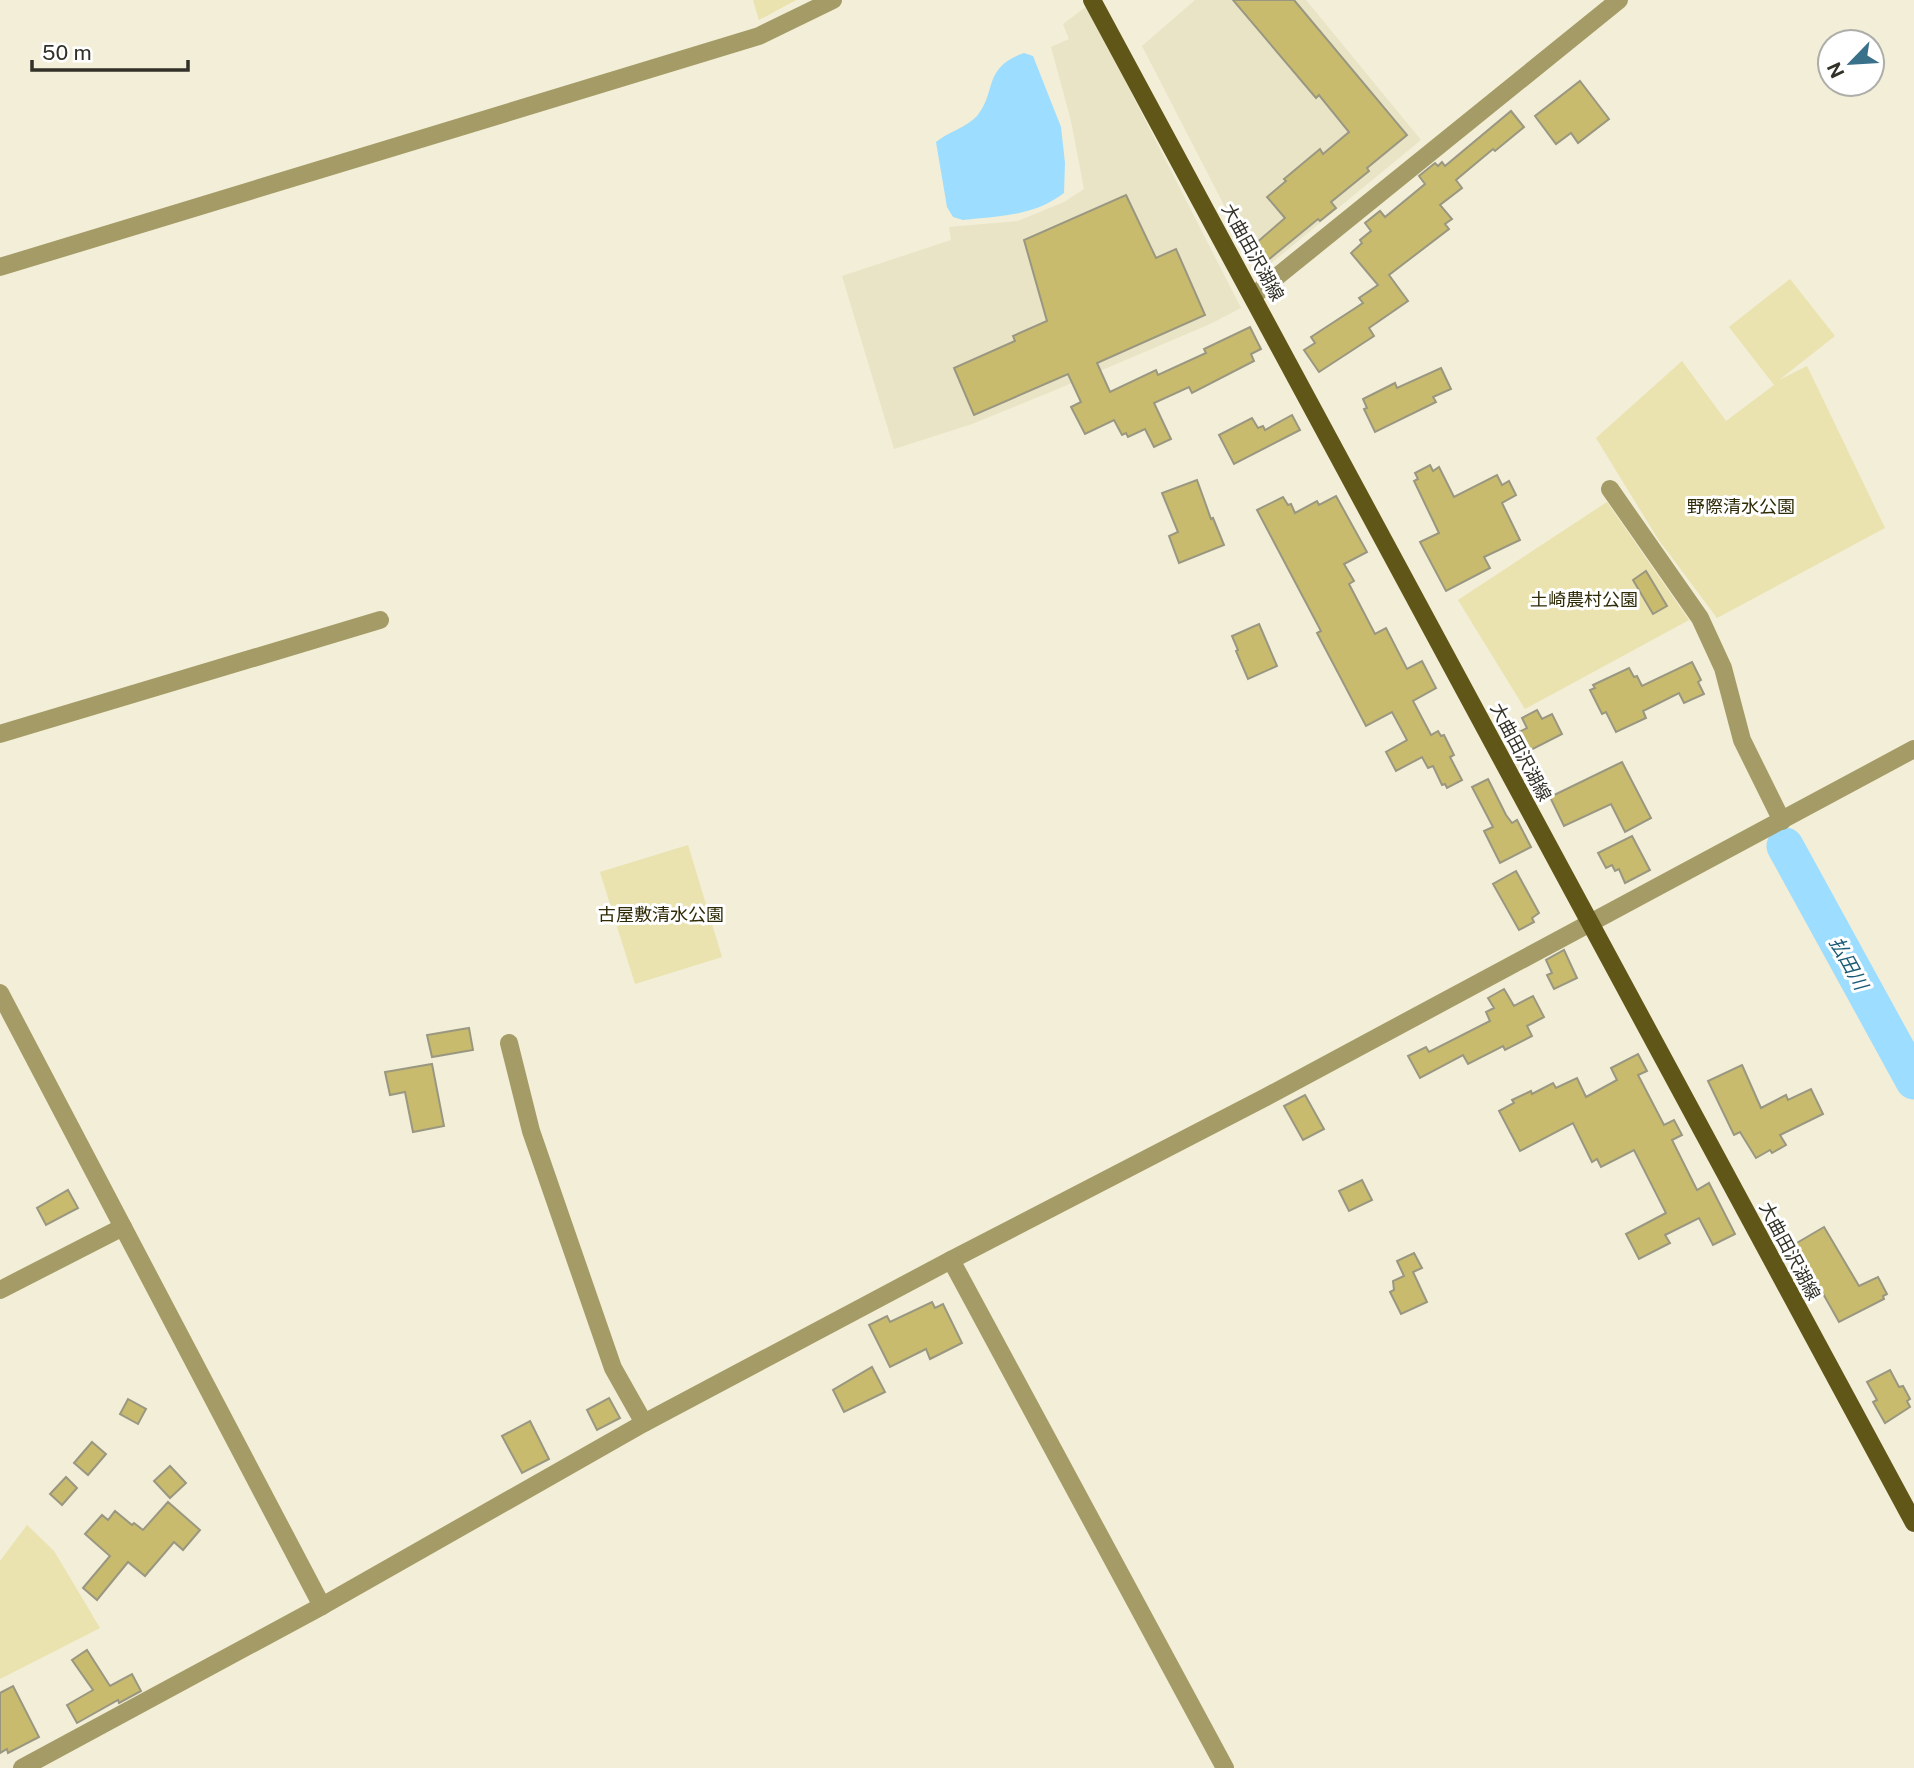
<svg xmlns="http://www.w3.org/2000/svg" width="1914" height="1768" font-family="'Public Sans','Noto Sans JP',sans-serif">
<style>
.built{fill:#e9e4c6}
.green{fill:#eae2af}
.water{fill:#9dddff}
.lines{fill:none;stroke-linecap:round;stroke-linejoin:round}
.river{stroke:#9dddff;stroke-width:37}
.building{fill:#c8bb6e;stroke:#9a9781;stroke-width:2}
.minor{stroke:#a49b66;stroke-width:18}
.major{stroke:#605618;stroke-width:18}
.labels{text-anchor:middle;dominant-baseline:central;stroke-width:6;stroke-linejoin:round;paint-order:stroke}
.street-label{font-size:18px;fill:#323128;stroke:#fff}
.park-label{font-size:18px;fill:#302b07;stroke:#fff}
.water-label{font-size:19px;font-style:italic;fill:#1b5b77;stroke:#fff}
</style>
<rect width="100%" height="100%" fill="#f2eed7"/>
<g class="built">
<path d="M1195,0h111l115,140 -162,133 -117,-227z"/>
<path d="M1087,6l154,302 -31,16 -157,67 -81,33 -78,25 -52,-173 109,-36 -2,-13 69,-6 46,-19 20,-13 -13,-68 -20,-74 18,-8 -6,-15z"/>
</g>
<g class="green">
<path d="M753,0h43l-37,20z"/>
<path d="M1790,279l45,57 -56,44 28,-14 78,162 -168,90 -59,-79 -62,-101 86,-77 44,60 48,-36 -45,-58z"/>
<path d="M1607,502l82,118 -164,89 -67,-109z"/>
<path d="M688,845l34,112 -87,27 -35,-112z"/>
<path d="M27,1525l27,26 46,77 -100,51v-118z"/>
</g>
<path class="water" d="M1024,53l9,3 28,71 4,36 -1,30c-30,23 -64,23 -101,27l-10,-3 -6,-10 -11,-65c12,-10 31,-15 41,-26 20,-24 5,-48 47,-63z"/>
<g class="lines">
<path class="river" d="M1785,846l129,235"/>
</g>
<g class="building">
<path d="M1233,0h61l113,135 -40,33 2,3 -38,31 5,6 -16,13 -2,-2 -50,41 -13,-16 30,-26 -18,-21 19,-16 -2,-2 36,-30 3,5 26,-22 -30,-37 -3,3z"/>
<path d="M1580,81l29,38 -31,24 -7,-10 -15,11 -21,-28z"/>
<path d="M1511,111l13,16 -29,24 -2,-2 -37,31 6,8 -22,17 12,14 -7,5 4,5 -60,46 19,26 -39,27 5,8 -55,36 -15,-22 11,-7 -4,-6 52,-34 -4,-5 19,-13 -27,-32 11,-10 -2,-3 11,-9 -6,-8 15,-12 5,6 40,-33 -6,-8 16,-13 3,3 4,-4 3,4z"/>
<path d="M1126,195l30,63 20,-9 29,66 -108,48 13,29 46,-22 2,5 48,-22 -2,-4 46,-22 11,22 -10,5 3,7 -62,32 -3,-6 -35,16 17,36 -17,8 -9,-18 -17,8 -2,-4 -4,2 -8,-15 -29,14 -14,-27 10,-5 -13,-28 -94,41 -20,-47 61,-27 -2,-5 34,-15 -23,-81z"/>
<path d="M1441,368l10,21 -18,8 3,5 -61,30 -11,-23 3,-1 -4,-9 32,-16 2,5z"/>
<path d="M1292,415l8,15 -66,34 -15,-29 33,-17 6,10 5,-2 2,4z"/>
<path d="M1430,465l3,6 6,-4 15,30 43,-22 5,10 7,-4 7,14 -14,8 18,37 -36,17 6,11 -44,23 -26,-49 19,-9 -25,-52 4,-2 -3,-6z"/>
<path d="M1197,480l14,39 2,-1 11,27 -45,18 -10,-27 9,-4 -16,-39z"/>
<path d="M1336,496l31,56 -23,12 10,17 -5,3 26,50 11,-6 21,41 15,-8 14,27 -23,13 18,34 7,-4 3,5 3,-1 10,20 -4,2 12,23 -15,8 -2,-4 -3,1 -9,-19 -5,2 -6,-11 -26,14 -10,-19 21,-12 -15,-28 -26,14 -49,-93 4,-2 -64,-121 26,-13 5,8 3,-1 4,9 22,-12 2,4z"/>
<path d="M1646,571l21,35 -14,8 -20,-34z"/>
<path d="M1259,624l18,42 -29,13 -12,-28 2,-1 -6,-14z"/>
<path d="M1692,662l9,18 -3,2 6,12 -20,9 -5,-10 -36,18 3,7 -30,14 -10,-20 -4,2 -12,-24 5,-2 -2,-3 36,-17 5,9 3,-1 5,10z"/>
<path d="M1537,710l5,9 10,-5 10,20 -39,20 -10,-19 14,-7 -5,-10z"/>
<path d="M1622,762l29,56 -26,14 -14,-28 -47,22 -14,-29z"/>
<path d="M1488,779l18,36 6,8 5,-3 14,27 -31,16 -16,-32 9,-4 -21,-40z"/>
<path d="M1632,836l18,34 -25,13 -6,-14 -4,2 -3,-6 -6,3 -8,-15z"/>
<path d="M1516,871l23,42 -7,5 2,4 -15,8 -26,-46z"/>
<path d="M1564,950l13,28 -23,11 -7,-14 5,-2 -6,-13z"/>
<path d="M1504,989l10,17 19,-10 11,21 -17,9 5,10 -27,14 -2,-4 -35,18 -5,-9 -43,23 -12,-22 18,-9 3,5 61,-31 -4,-9 8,-4 -6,-10z"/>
<path d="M469,1028l4,22 -41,7 -5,-22z"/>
<path d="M1638,1054l9,17 -9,4 26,50 10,-5 8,15 -10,5 25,50 12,-7 26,51 -22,11 -14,-27 -34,17 5,8 -31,16 -13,-25 40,-21 -32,-63 -33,17 -4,-8 -5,3 -19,-39 -53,28 -21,-40 15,-8 -2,-3 19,-9 1,3 21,-11 3,5 21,-10 9,19 31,-17 -6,-12z"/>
<path d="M432,1064l12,62 -31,6 -8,-40 -15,3 -5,-23z"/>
<path d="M1742,1065l19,43 25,-13 2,5 23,-11 12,25 -43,21 6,10 -14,8 -2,-3 -14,8 -16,-26 -6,3 -26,-54z"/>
<path d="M1305,1095l19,34 -21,11 -19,-34z"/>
<path d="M1362,1180l10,20 -23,11 -10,-20z"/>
<path d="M68,1190l10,18 -32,17 -9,-17z"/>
<path d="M1824,1227l35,59 19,-9 9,17 -4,2 1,3 -45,23 -44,-78z"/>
<path d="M1414,1253l8,15 -9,4 14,30 -26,12 -11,-22 4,-2 -1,-9 11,-5 -7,-15z"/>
<path d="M932,1302l3,6 8,-4 19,39 -32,16 -4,-10 -36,18 -21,-42 18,-9 3,6z"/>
<path d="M872,1367l13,25 -41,20 -11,-22z"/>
<path d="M1890,1370l9,17 4,-1 7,13 -3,2 3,6 -25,16 -12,-21 4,-2 -10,-18z"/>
<path d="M609,1398l11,20 -23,12 -10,-20z"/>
<path d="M128,1399l18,10 -8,15 -18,-10z"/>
<path d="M530,1421l19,38 -27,14 -20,-37z"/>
<path d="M92,1442l14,12 -18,21 -14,-12z"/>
<path d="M170,1466l16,17 -16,15 -16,-17z"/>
<path d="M66,1477l11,11 -15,17 -12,-11z"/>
<path d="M168,1502l32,28 -17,20 -9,-8 -29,34 -17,-14 -31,38 -14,-12 27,-32 -25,-22 17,-19 6,5 7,-9 17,14 2,-2 9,7z"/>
<path d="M87,1650l23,36 22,-12 9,17 -22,12 -1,-3 -41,23 -10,-18 26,-15 -21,-30z"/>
<path d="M13,1686l26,51 -31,16 -1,-4 -7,4v-60z"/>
</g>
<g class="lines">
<g class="minor">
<path d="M0,267l759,-231 74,-36"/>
<path d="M1253,296l366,-296"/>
<path d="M1610,489l90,129 23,50 19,72 40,81"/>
<path d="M0,734l380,-114"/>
<path d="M0,993l322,613 322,-183 307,-163 315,-163 648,-348"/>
<path d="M509,1043l22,88 82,237 31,55"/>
<path d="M951,1260l274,508"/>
<path d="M0,1290l123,-63"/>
<path d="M22,1768l300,-162"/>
</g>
<path class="major" d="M1092,0l822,1523"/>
</g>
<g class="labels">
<g class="street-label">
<text transform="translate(1253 252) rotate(61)">大曲田沢湖線</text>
<text transform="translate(1521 752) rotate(62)">大曲田沢湖線</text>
<text transform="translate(1790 1251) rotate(62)">大曲田沢湖線</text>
</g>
<g class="park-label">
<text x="1741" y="506">野際清水公園</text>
<text x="1584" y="599">土崎農村公園</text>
<text x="661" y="914">古屋敷清水公園</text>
</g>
<g class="water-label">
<text transform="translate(1849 963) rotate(61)">払田川</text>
</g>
</g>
<g transform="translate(1851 63) rotate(245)"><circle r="33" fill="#ffffff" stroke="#adada9" stroke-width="2"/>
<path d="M0-5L12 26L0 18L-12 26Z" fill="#39708a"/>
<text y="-10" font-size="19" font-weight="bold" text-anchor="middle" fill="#323128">N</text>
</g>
<path d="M32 60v10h156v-10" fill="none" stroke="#323128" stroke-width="3.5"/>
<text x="42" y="60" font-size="21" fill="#323128" stroke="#ffffff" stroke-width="5" paint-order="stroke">50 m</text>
</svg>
